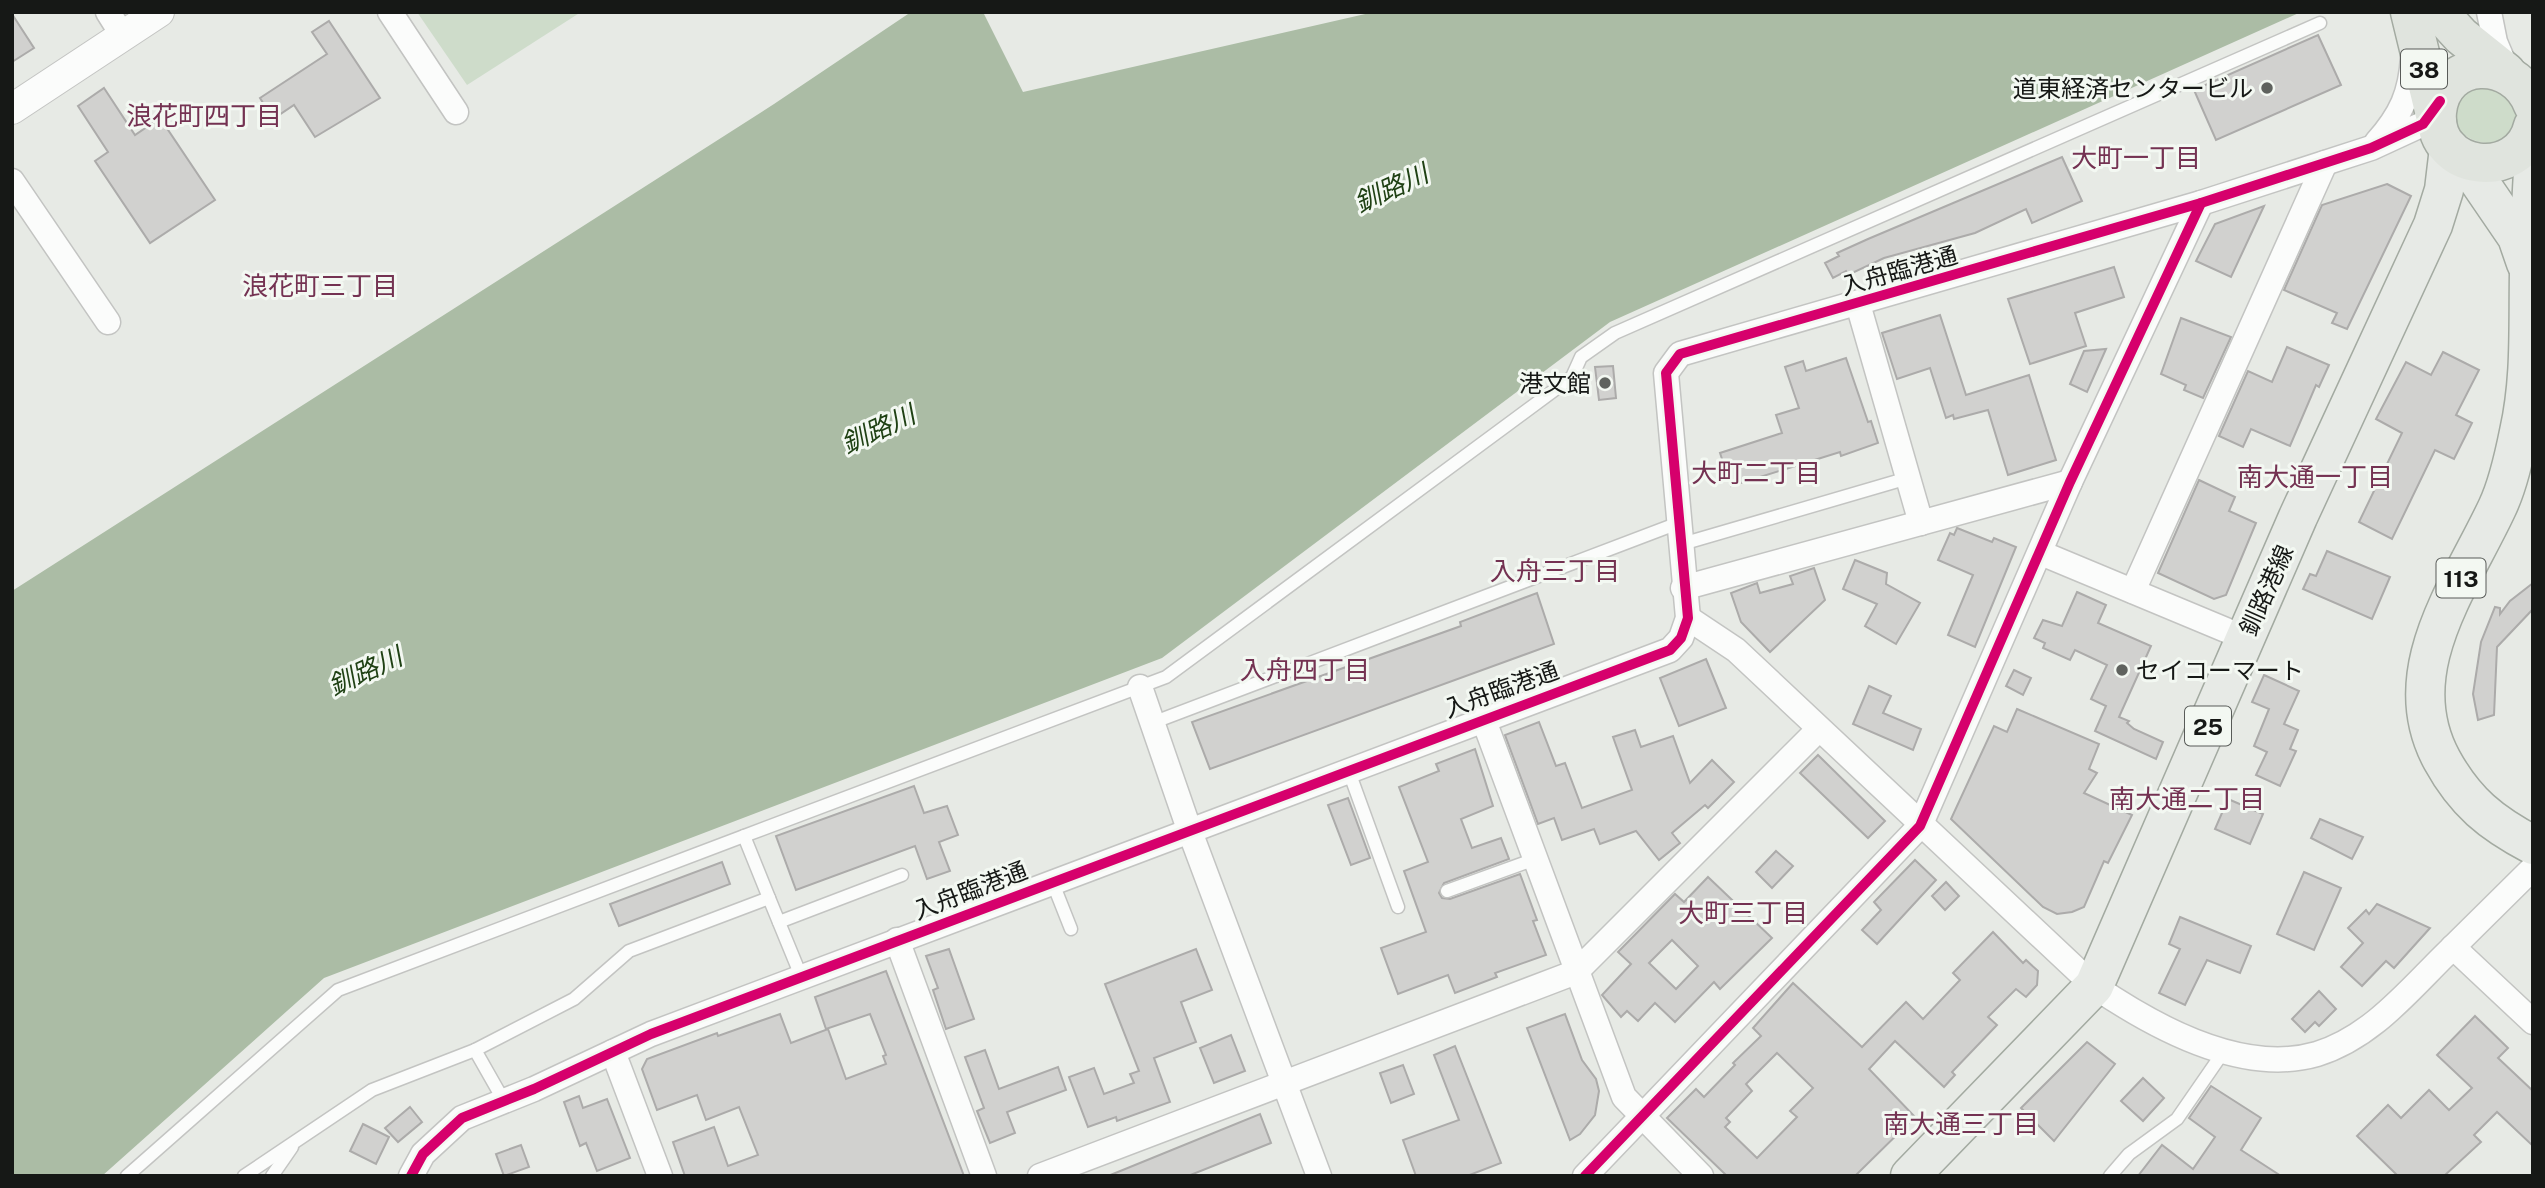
<svg xmlns="http://www.w3.org/2000/svg" width="2545" height="1188" font-family="'Public Sans','Noto Sans JP',sans-serif">
<style>
.green{fill:#cedcca}
.water{fill:#abbca5}
.building{fill:#d1d1cf;stroke:#acabaa;stroke-width:2;fill-rule:evenodd}
.lines{fill:none;stroke-linecap:round;stroke-linejoin:round}
.service-casing{stroke:#c3c4c2;stroke-width:15}
.minor-casing{stroke:#c3c4c2;stroke-width:27}
.tertiary-casing{stroke:#c3c4c2;stroke-width:32}
.primary-casing{stroke:#a3aaa1;stroke-width:41}
.trunk-casing{stroke:#a3aaa1;stroke-width:41}
.service{stroke:#fbfcfb;stroke-width:12}
.minor{stroke:#fbfcfb;stroke-width:24}
.tertiary{stroke:#fbfcfb;stroke-width:30}
.primary{stroke:#e7eae6;stroke-width:38}
.trunk{stroke:#e0e4de;stroke-width:38}
.cycleway-casing{stroke:#f3f8f2;stroke-width:15}
.cycleway{stroke:#d6006c;stroke-width:10}
.poi-dot{fill:#5f625e;stroke:#f3f8f2;stroke-width:2.5}
.labels{text-anchor:middle;dominant-baseline:central;stroke-width:6;stroke-linejoin:round;paint-order:stroke}
.shield{fill:#f3f8f2;stroke:#585b58;stroke-width:2}
.shield-label{font-size:23px;font-weight:bold;fill:#161816}
.poi-label{font-size:24px;fill:#161816;stroke:#f3f8f2;text-anchor:end}
.street-label{font-size:24px;fill:#161816;stroke:#f3f8f2}
.neighbourhood-label{font-size:26px;fill:#743252;stroke:#f3f8f2}
.water-label{font-size:26px;font-style:italic;fill:#1f4114;stroke:#f3f8f2}
</style>
<rect width="100%" height="100%" fill="#e7eae5"/>
<g class="green">
<path d="M417,12h164l-114,73z"/>
<path d="M2472,85l40,6 8,30 -22,23c-43,0 -55,-27 -26,-59z"/>
</g>
<path class="water" d="M911,12h72l40,80 351,-80h927l-691,310 -448,336 -838,320 -222,198h-90v-585l762,-487z"/>
<g class="building">
<path d="M12,14l22,34 -22,14z"/>
<path d="M329,21l51,77 -65,39 -21,-32 -21,14 -13,-21 67,-44 -15,-22z"/>
<path d="M2318,35l23,50 -125,55 -22,-50z"/>
<path d="M104,88l31,47 25,-17 55,82 -65,43 -55,-82 13,-9 -30,-46z"/>
<path d="M2062,157l20,44 -50,22 -6,-14 -51,24 -91,25 -36,17 -2,-4 -13,7 -8,-15 14,-7 -2,-3 31,-14z"/>
<path d="M2387,184l24,12 -64,133 -15,-6 5,-10 -53,-23 38,-85z"/>
<path d="M2264,206l-33,71 -35,-16 19,-37z"/>
<path d="M2114,267l10,30 -49,16 11,33 -56,18 -22,-65z"/>
<path d="M1940,315l26,80 63,-20 27,85 -48,15 -20,-65 -34,9 -1,-4 -7,3 -16,-50 -33,11 -15,-46z"/>
<path d="M2181,318l50,19 -28,61 -19,-8 2,-5 -25,-11z"/>
<path d="M2287,347l42,18 -10,22 -3,-2 -26,61 -39,-17 -8,18 -24,-11 29,-65 24,11z"/>
<path d="M2106,349l-19,43 -17,-8 14,-33z"/>
<path d="M2443,352l36,18 -23,45 16,8 -18,36 -19,-9 -43,89 -33,-17 43,-89 -26,-14 30,-57 25,13z"/>
<path d="M1846,358l22,64 3,-1 7,22 -37,13 -1,-4 -109,34 -11,-33 62,-20 -6,-18 23,-7 -14,-41 18,-6 3,10z"/>
<path d="M1613,366l3,32 -17,2 -4,-33z"/>
<path d="M2199,480l36,17 -6,14 27,12 -30,72 -12,4 -56,-26z"/>
<path d="M1957,528l35,14 2,-4 22,9 -41,100 -27,-12 25,-60 -35,-15 12,-27 4,2z"/>
<path d="M2327,551l63,26 -18,42 -69,-30 7,-15 6,2z"/>
<path d="M1855,560l32,13 -1,11 34,19 -24,41 -31,-18 12,-22 -34,-15z"/>
<path d="M1814,568l11,32 -55,52 -29,-30 -10,-29 26,-10 3,10 33,-9 -3,-8z"/>
<path d="M2533,583v26l-36,38 -3,68 -16,5 -5,-26 8,-52 14,-35 5,1v6l10,-13z"/>
<path d="M2077,592l29,13 -8,18 53,23 -32,71 10,4 -2,2 7,6 29,13 -7,17 -61,-28 11,-25 -15,-7 16,-34 -32,-15 -5,10 -27,-12 2,-5 -11,-5 9,-18 19,6z"/>
<path d="M1537,593l17,51 -344,125 -18,-47 269,-96 -1,-4z"/>
<path d="M1706,659l20,49 -47,18 -19,-48z"/>
<path d="M2014,670l17,8 -8,17 -17,-9z"/>
<path d="M2264,675l35,16 -15,33 14,6 -8,19 6,2 -16,35 -24,-11 11,-23 -13,-6 15,-37 -17,-7z"/>
<path d="M1869,686l22,10 -8,17 38,16 -8,21 -60,-26z"/>
<path d="M2017,709l82,35 -10,25 8,4 -13,20 48,22 -24,48 -4,-2 -20,46 -12,5 -15,2 -14,-7 -92,-88 43,-93 13,6z"/>
<path d="M1539,722l17,44 9,-3 17,45 50,-18 -19,-53 22,-7 6,17 32,-11 17,47 22,-23 22,22 -26,26 -3,-3 -33,28 8,10 -21,17 -23,-29 -36,13 -6,-15 -32,11 -8,-22 -16,6 -33,-89z"/>
<path d="M1475,749l18,57 -32,13 11,29 29,-10 8,21 -65,24 -5,10 3,5 8,1 70,-25 17,46 -4,1 13,34 -51,18 2,4 -42,16 -7,-18 -50,19 -17,-46 45,-16 -22,-61 24,-9 -29,-75 40,-16 -3,-7z"/>
<path d="M1818,755l67,66 -17,17 -68,-65z"/>
<path d="M914,786l10,27 23,-7 11,29 -19,7 11,29 -23,8 -12,-33 -119,44 -20,-54z"/>
<path d="M1348,798l22,60 -19,7 -23,-60z"/>
<path d="M2228,799l35,15 -13,30 -35,-15z"/>
<path d="M2320,819l43,18 -11,22 -41,-21z"/>
<path d="M1776,851l17,15 -21,22 -16,-16z"/>
<path d="M1915,860l21,20 -59,64 -15,-14 19,-20 -7,-8z"/>
<path d="M722,862l8,22 -111,42 -9,-22z"/>
<path d="M2304,872l37,16 -27,62 -37,-16z"/>
<path d="M1708,877l64,61 -52,51 -6,-7 -39,40 -20,-19 -17,18 -11,-10 -6,6 -19,-22 29,-31 -13,-12 57,-58 9,8zM1672,940l26,26 -22,23 -27,-26z"/>
<path d="M1946,882l13,14 -14,14 -13,-14z"/>
<path d="M2377,904l53,24 -36,40 -8,-7 -24,25 -21,-19 22,-24 -15,-15 18,-18 3,4z"/>
<path d="M2180,917l71,29 -11,27 -33,-13 -22,45 -26,-12 21,-44 -11,-5z"/>
<path d="M1993,932l30,31 3,-3 12,11 -1,14 -11,12 -10,-8 -28,28 9,8 -45,47 3,3 -11,12 -49,-46 -26,28 46,48 -60,59h-128l-60,-58 29,-29 8,8 31,-32 -2,-2 28,-27 -8,-8 40,-45 69,64 44,-45 17,17 37,-39 -7,-7zM1777,1053l36,35 -23,23 7,6 -40,41 -32,-31 5,-5 -4,-4 26,-27 -6,-7z"/>
<path d="M949,949l25,70 -28,10 -13,-39 5,-2 -12,-32z"/>
<path d="M1196,949l16,41 -31,12 15,40 -42,16 16,44 -53,19 -1,-4 -28,10 -19,-50 25,-9 10,26 30,-11 -4,-9 9,-3 -34,-87z"/>
<path d="M886,971l78,205h-279l-12,-34 41,-15 14,39 30,-11 -19,-48 -33,13 -9,-25 -40,15 -15,-41 5,-10 70,-26 1,3 62,-22 11,29 37,-14 18,50 40,-15 -3,-8 3,-1 -16,-41 -44,15 -11,-32z"/>
<path d="M2319,991l17,18 -17,17 -4,-4 -10,10 -13,-13z"/>
<path d="M1565,1014l17,46 14,19 3,12 -4,24 -15,19 -10,6 -43,-112z"/>
<path d="M2475,1016l33,32 -10,10 35,33v55l-36,-34 -23,23 7,7 -37,34h-46l-41,-40 31,-31 13,13 28,-28 20,20 23,-22 -35,-33z"/>
<path d="M1231,1035l14,36 -31,12 -14,-35z"/>
<path d="M2087,1042l28,22 -61,77 -33,-33z"/>
<path d="M1455,1046l46,117 -34,13h-51l-13,-36 56,-20 -25,-65z"/>
<path d="M985,1050l14,39 59,-22 8,23 -59,22 8,21 -25,10 -13,-32 7,-3 -19,-51z"/>
<path d="M1403,1065l11,29 -23,9 -11,-30z"/>
<path d="M2143,1078l21,20 -21,23 -22,-20z"/>
<path d="M2211,1086l50,32 -20,32 40,26h-143l24,-31 31,24 22,-32 -26,-19z"/>
<path d="M579,1096l4,12 24,-9 23,59 -33,13 -11,-28 -6,3 -16,-44z"/>
<path d="M410,1107l12,15 -24,20 -13,-14z"/>
<path d="M1260,1114l11,29 -83,33h-80z"/>
<path d="M363,1124l26,13 -13,27 -26,-13z"/>
<path d="M521,1145l8,22 -25,9 -8,-22z"/>
</g>
<g class="lines">
<g class="service-casing">
<g id="service">
<path d="M1682,544l226,-66"/>
<path d="M1152,723l529,-201"/>
<path d="M1348,769l50,138"/>
<path d="M1052,881l19,48"/>
<path d="M1447,891l88,-32"/>
<path d="M769,898l-25,-62 422,-159 406,-300 9,-20 34,-24 705,-310"/>
<path d="M779,922l123,-47"/>
<path d="M475,1050l99,-51 55,-48 140,-53 32,78"/>
<path d="M127,1176l211,-186 406,-154"/>
<path d="M244,1176l128,-86 103,-40 29,51"/>
<path d="M272,1176l20,-29"/>
<path d="M2110,1176l19,-22 48,-35 47,-68"/>
</g>
</g>
<g class="minor-casing">
<g id="minor">
<path d="M108,12l15,24"/>
<path d="M390,12l66,100"/>
<path d="M2489,12l6,30 11,26"/>
<path d="M2377,142c24,-27 34,-49 36,-85"/>
<path d="M12,181l96,141"/>
<path d="M1858,304l63,219"/>
<path d="M2041,553l204,85"/>
<path d="M1683,588l387,-106"/>
<path d="M2133,591l192,-428"/>
<path d="M1688,618l48,32 358,336c60,41 148,90 223,68 52,-16 88,-59 125,-96 30,-30 61,-60 91,-90"/>
<path d="M1140,687l49,142 130,347"/>
<path d="M1483,718l141,379 77,79"/>
<path d="M897,940l87,236"/>
<path d="M2453,947l80,75"/>
<path d="M613,1052l47,124"/>
<path d="M411,1176l12,-22 39,-36 72,-29 117,-55 1019,-384 11,-12 7,-20 -22,-245 14,-19 521,-151 170,-55 52,-24 17,-23"/>
<path d="M1040,1176l536,-204 243,-243"/>
<path d="M1585,1176l335,-350 150,-344 131,-279"/>
</g>
</g>
<g class="tertiary-casing">
<path id="tertiary" d="M12,109l147,-97"/>
</g>
<g class="primary-casing">
<g id="primary">
<path d="M2465,161l52,76 9,26"/>
<path d="M2533,172c-2,34 -4,68 -4,101 -1,54 2,106 -10,159 -5,25 -11,53 -22,76 -37,79 -103,164 -55,252 23,42 49,63 91,85"/>
<path d="M1910,1176l184,-190 204,-469 135,-292 11,-35 5,-42"/>
</g>
</g>
<g class="trunk-casing">
<g id="trunk">
<path d="M2410,12l27,111"/>
<path d="M2439,12l22,24 45,36"/>
<path d="M2533,105c-19,-50 -91,-48 -96,7 -5,60 83,70 96,14"/>
</g>
</g>
<use href="#service" class="service"/>
<use href="#minor" class="minor"/>
<use href="#tertiary" class="tertiary"/>
<use href="#primary" class="primary"/>
<use href="#trunk" class="trunk"/>
<g class="cycleway-casing">
<g id="cycleway">
<path d="M411,1176l12,-22 39,-36 72,-29 117,-55 1019,-384 11,-12 7,-20 -22,-245 14,-19 521,-151 170,-55 52,-24 17,-23"/>
<path d="M1585,1176l335,-350 150,-344 131,-279"/>
</g>
</g>
<use href="#cycleway" class="cycleway"/>
</g>
<g class="poi-dot">
<circle cx="2267" cy="88" r="7"/>
<circle cx="1605" cy="383" r="7"/>
<circle cx="2122" cy="670" r="7"/>
</g>
<g class="labels">
<g class="shield">
<rect x="2401" y="49.5" width="46" height="39" rx="5"/>
<rect x="2436.5" y="558.5" width="49" height="39" rx="5"/>
<rect x="2185" y="706.5" width="46" height="39" rx="5"/>
</g>
<g class="shield-label">
<text x="2424" y="69">38</text>
<text x="2461" y="578">113</text>
<text x="2208" y="726">25</text>
</g>
<g class="poi-label">
<text x="2253" y="88">道東経済センタービル</text>
<text x="1591" y="383">港文館</text>
<text x="2136" y="670" text-anchor="start">セイコーマート</text>
</g>
<g class="street-label">
<text transform="translate(1899 270) rotate(-16)">入舟臨港通</text>
<text transform="translate(2266 590) rotate(-66)">釧路港線</text>
<text transform="translate(1501 689) rotate(-20)">入舟臨港通</text>
<text transform="translate(970 890) rotate(-21)">入舟臨港通</text>
</g>
<g class="neighbourhood-label">
<text x="204" y="115">浪花町四丁目</text>
<text x="2136" y="157">大町一丁目</text>
<text x="320" y="285">浪花町三丁目</text>
<text x="1756" y="472">大町二丁目</text>
<text x="2315" y="476">南大通一丁目</text>
<text x="1555" y="570">入舟三丁目</text>
<text x="1305" y="669">入舟四丁目</text>
<text x="2187" y="798">南大通二丁目</text>
<text x="1743" y="912">大町三丁目</text>
<text x="1961" y="1123">南大通三丁目</text>
</g>
<g class="water-label">
<text transform="translate(1391 188) rotate(-25)">釧路川</text>
<text transform="translate(878 429) rotate(-25)">釧路川</text>
<text transform="translate(365 671) rotate(-25)">釧路川</text>
</g>
</g>
<rect width="2545" height="1188" fill="none" stroke="#161816" stroke-width="28"/>
</svg>
